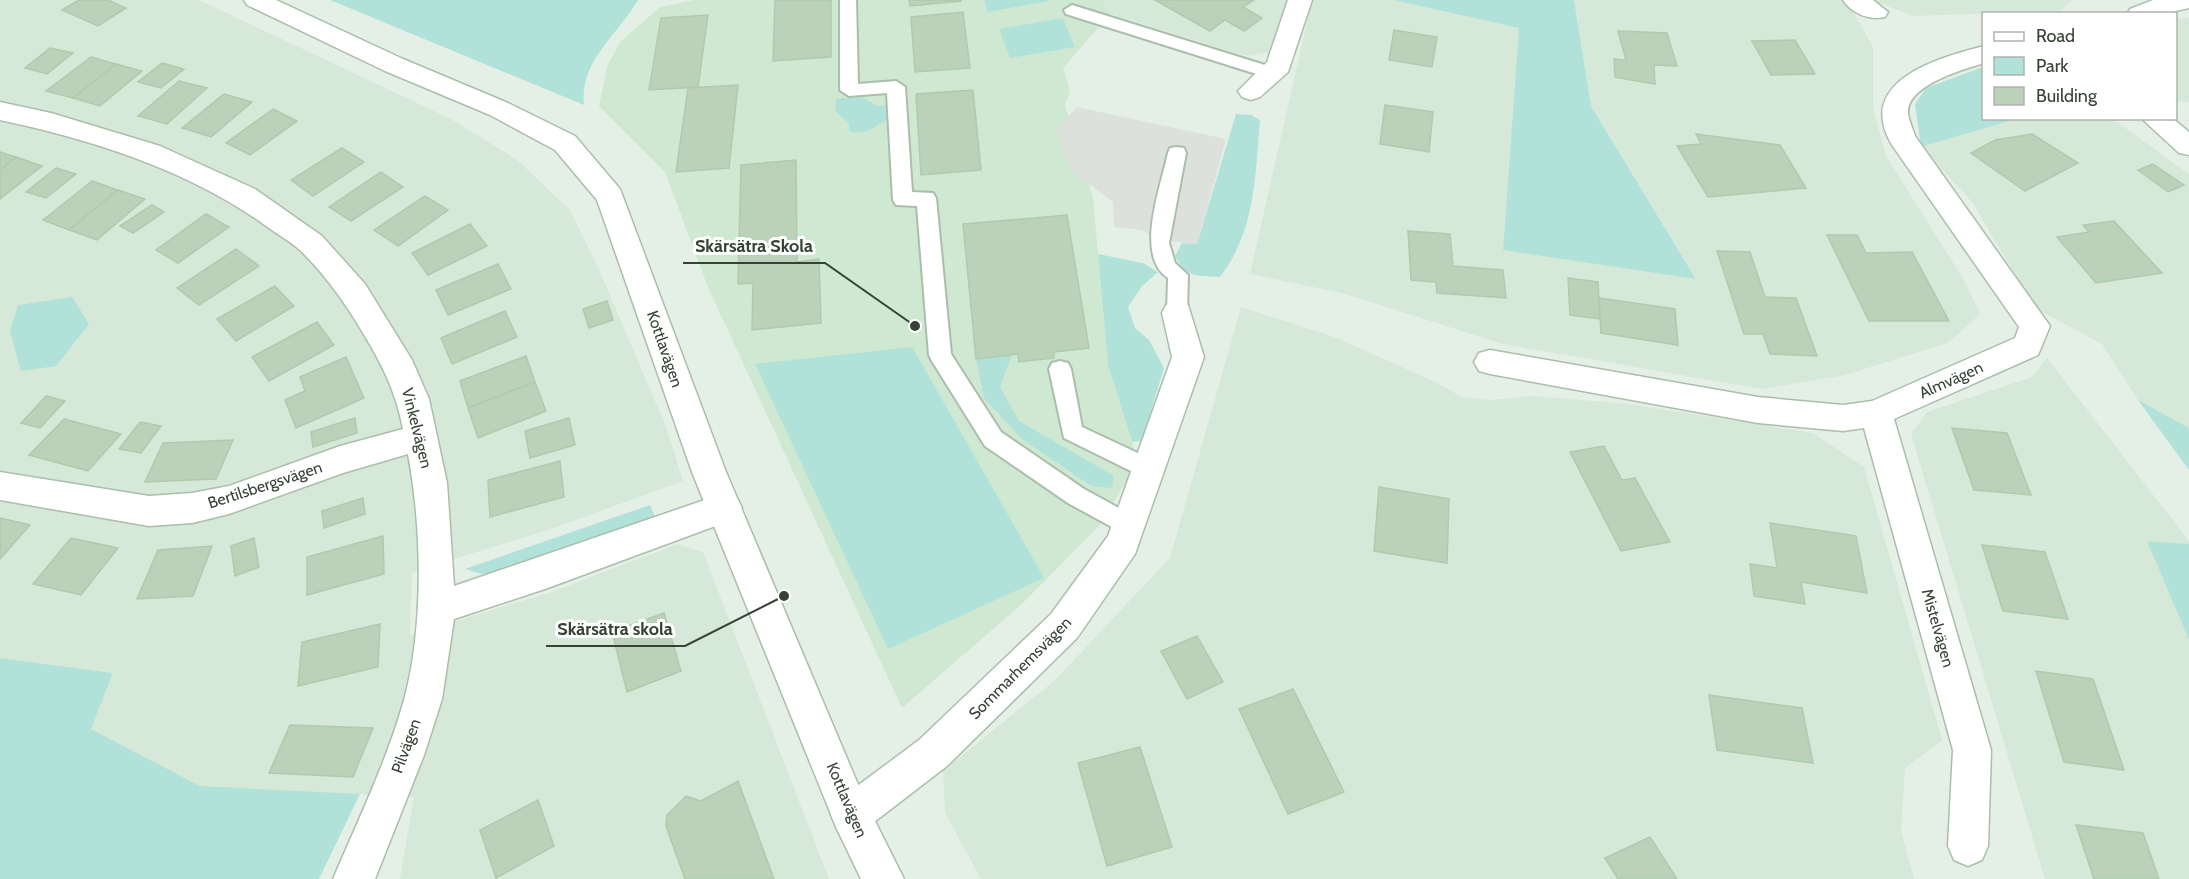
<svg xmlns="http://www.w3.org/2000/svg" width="2189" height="879" font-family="Cabin,sans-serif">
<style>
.residential{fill:#d6e8d7}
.education{fill:#cfe8d1}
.green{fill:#b0e2d9}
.parking{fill:#dce1dc}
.building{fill:#bbd1ba;stroke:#afcbae;stroke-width:1.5}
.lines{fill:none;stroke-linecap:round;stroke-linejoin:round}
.service-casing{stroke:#aabeab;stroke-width:4}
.minor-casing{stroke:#aabeab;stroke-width:3}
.tertiary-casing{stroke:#aabeab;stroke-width:3}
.service{fill:#fff;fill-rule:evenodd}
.minor{fill:#fff;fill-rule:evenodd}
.tertiary{fill:#fff;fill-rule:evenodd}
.labels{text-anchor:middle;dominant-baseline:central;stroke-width:6;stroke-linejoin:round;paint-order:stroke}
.street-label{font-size:16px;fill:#354234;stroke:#fff}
.leader{fill:none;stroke:#354234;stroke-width:2}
.callout-dot{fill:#354234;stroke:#fff;stroke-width:2}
.callout-label{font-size:18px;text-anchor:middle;font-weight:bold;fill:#354234;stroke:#fff;stroke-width:6;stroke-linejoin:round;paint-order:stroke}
</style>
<rect width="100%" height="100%" fill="#e4f0e5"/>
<g class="residential">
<path d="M0,0h199l252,119 65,40 54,51 30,62 66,155 17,54 -135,49 -136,42 -2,63 142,-43 125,-48 26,8 126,327h-429l14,-82 -214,-11 -109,-57 22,-56 -113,-15z"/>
<path d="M1102,0h187l-19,52 -24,4 -136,-42z"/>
<path d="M1312,0h81l126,28 -16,222 193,28 -105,-172 -17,-106h289l-13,6 23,41v62l13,47 78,124 16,34 -32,29 -103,32 -83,14 -259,-45 -161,-51 -92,-19z"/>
<path d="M1872,0h200l-12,11 -147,5z"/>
<path d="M2189,18v84l-13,-1v-82z"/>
<path d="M2016,119h97l76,55v254l-51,-28 -36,-56 -67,-36 -62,-105 -52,-56z"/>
<path d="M1241,307l96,31 94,42 31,17 29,3 41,-4 97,8 184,29 51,34 78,273 -37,28 -4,63 13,48h-933l-36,-66 -2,-42 111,-90 116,-123z"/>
<path d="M2047,358l142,183v3l-42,-3 42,99v239h-144l-134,-445 16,-22 105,-35z"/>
</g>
<path class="education" d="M695,0h407l8,14 -47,54 7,23 -5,14 28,93 15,167 30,97 -39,64 -75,76 -122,106 -194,-421 -43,-115 -66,-66 9,-42 13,-23 39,-34z"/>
<g class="green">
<path d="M330,0h308c-20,35 -59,61 -54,105z"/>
<path d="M984,0h64v1l-60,11z"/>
<path d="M1393,0h181l17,106 105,173 -193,-29 16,-222z"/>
<path d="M1063,18l12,29 -65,11 -11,-29z"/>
<path d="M1983,67l1,51 32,1 -95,28 -6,-43 11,-16z"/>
<path d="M861,96l16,10 10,-1 1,14c-12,7 -25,18 -39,12v-8l-14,-12 1,-12z"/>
<path d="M1236,114l15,1 9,5c-5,56 -4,110 -40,157 -23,-1 -33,1 -45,-21l7,-13 15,1z"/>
<path d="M1098,254l45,9 15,9 -16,14 -14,21 7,21 14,12 15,28 -17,56 -2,16 -13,2 -24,-77z"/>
<path d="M72,297l17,27 -33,42 -35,5 -11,-40 8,-26z"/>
<path d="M912,347l132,231 -156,71 -133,-285z"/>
<path d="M1012,355l-12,32 19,34 95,55 -2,12 -21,-2 -69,-47 -38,-41 -8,-39z"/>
<path d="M2138,400l51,28v42z"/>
<path d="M650,505l6,14 -157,55 -14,1 -20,-6z"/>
<path d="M2147,541l42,3v96z"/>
<path d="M0,658l113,15 -22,56 109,57 160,8 -41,85h-319z"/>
</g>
<path class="parking" d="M1077,107l149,32 -29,105 -38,-4 -17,-10 -28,-3 -1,-25 -44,-33 -14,-38z"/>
<g class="building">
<path d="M79,0h29l18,8 -28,18 -36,-16z"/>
<path d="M775,0h56v57l-58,4z"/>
<path d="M909,0h52v1l-51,5z"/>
<path d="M1155,0h99l-11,7 19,11 -18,13 -19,-11 -15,11z"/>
<path d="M963,12l7,56 -55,4 -4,-55z"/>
<path d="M708,15l-10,72 -49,3 12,-72z"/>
<path d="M1394,30l43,7 -5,30 -43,-7z"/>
<path d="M1618,31l49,2 10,33 -23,-1 1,19 -40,-7 -1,-18 12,1z"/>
<path d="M1795,40l20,34 -44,1 -19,-34z"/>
<path d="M50,48l23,5 -26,21 -22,-6z"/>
<path d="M91,57l25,7 -43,34 -27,-7z"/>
<path d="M162,63l22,6 -23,19 -23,-6z"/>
<path d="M116,64l26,7 -42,35 -27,-8z"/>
<path d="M179,81l28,7 -40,36 -29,-8z"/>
<path d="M738,85l-9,83 -53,4 12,-84z"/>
<path d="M973,90l8,80 -60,5 -5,-81z"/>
<path d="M224,94l28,8 -41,35 -29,-9z"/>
<path d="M1385,105l48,7 -4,40 -49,-8z"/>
<path d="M273,109l24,12 -47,34 -24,-12z"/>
<path d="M1696,134l84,11 26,43 -98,9 -31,-51 24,-2z"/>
<path d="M2032,134l46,29 -53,28 -54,-38 24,-13z"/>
<path d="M342,148l22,14 -51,34 -22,-16z"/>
<path d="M0,152l16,5 -16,13z"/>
<path d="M16,157l26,9 -42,33v-29z"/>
<path d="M796,160l1,102 22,-3 2,64 -69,7 1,-47 -15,1 3,-119z"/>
<path d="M2153,164l31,21 -16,7 -30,-22z"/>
<path d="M56,168l20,6 -30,24 -20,-6z"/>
<path d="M381,172l22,15 -52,34 -22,-14z"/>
<path d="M92,181l26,9 -49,40 -26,-10z"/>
<path d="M118,190l27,9 -48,41 -28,-10z"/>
<path d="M425,196l23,14 -50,36 -24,-16z"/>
<path d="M152,205l12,7 -31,21 -13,-7z"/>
<path d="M206,214l23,13 -51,36 -22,-13z"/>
<path d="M1067,215l22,133 -35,4v6l-19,2 -16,2 -1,-8 -42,5 -13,-135z"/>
<path d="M2114,221l48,52 -66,10 -39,-46 32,-5 -6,-7z"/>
<path d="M470,224l17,22 -59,29 -16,-22z"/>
<path d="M1408,231l42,3 3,32 50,4 3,28 -69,-5 -1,-11 -25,-2z"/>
<path d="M1827,235h30l9,18 46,-1 37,69h-80z"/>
<path d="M236,249l23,17 -60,39 -22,-17z"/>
<path d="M1717,251l33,1 15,45 31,1 21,58 -47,-2 -7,-20h-19z"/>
<path d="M498,264l13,25 -63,26 -12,-25z"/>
<path d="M1568,278l30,4 2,37 -30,-4z"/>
<path d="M275,286l19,20 -58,35 -19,-22z"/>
<path d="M1599,298l76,11 3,36 -77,-12z"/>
<path d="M607,301l6,19 -24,8 -6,-19z"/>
<path d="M505,311l12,26 -65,27 -11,-26z"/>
<path d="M317,322l17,23 -65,36 -17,-24z"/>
<path d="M526,356l9,26 -67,26 -8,-27z"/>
<path d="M346,357l18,41 -68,30 -11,-28 20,-9 -5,-14z"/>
<path d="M535,382l11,29 -68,27 -10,-30z"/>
<path d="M46,396l19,5 -25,27 -19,-5z"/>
<path d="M355,418l2,15 -44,14 -2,-15z"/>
<path d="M569,418l6,27 -45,13 -5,-27z"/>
<path d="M64,419l57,15 -33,37 -59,-16z"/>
<path d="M140,422l21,4 -20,27 -22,-4z"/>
<path d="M1952,428l55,5 24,62 -57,-5z"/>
<path d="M233,440l-17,39 -71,3 18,-39z"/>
<path d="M1604,446l18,34 13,-2 35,64 -49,9 -51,-99z"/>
<path d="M560,461l4,36 -74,20 -2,-37z"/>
<path d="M1379,487l70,12 -2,64 -73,-12z"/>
<path d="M363,498l2,16 -41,14 -2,-17z"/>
<path d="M0,518l30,7 -30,34z"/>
<path d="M1770,523l86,13 11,57 -66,-11 4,22 -51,-8 -4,-32 27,4z"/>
<path d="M383,536l1,38 -77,21v-38z"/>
<path d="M71,538l47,10 -37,47 -48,-11z"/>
<path d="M254,538l5,29 -24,9 -4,-30z"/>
<path d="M1982,545l63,7 23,67 -65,-8z"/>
<path d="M212,546l-19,50 -56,3 21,-49z"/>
<path d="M664,613l17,58 -54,21 -15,-60z"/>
<path d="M380,624l-2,43 -80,19 4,-44z"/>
<path d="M1197,636l26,46 -36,17 -26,-48z"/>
<path d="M2036,671l57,8 31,91 -60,-8z"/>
<path d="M1293,689l51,103 -56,22 -49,-105z"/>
<path d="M1709,695l93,13 11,55 -96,-13z"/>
<path d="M290,725l83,3 -20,49 -84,-4z"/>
<path d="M1140,747l32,100 -65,19 -29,-103z"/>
<path d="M738,781l36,98h-89l-19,-53 1,-11 19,-19 15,5z"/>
<path d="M538,800l16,46 -58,32 -16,-48z"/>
<path d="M2076,825l67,8 16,46h-65z"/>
<path d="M1650,837l27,42h-59l-13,-21z"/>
</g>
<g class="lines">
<g class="service-casing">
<g id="service">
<path d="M840,0h16l2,84 38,-3 9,6 7,105 21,1 3,5 15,156 50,78 83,57 53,29 4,7 -4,7 -8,3 -8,-3 -53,-29 -83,-57 -53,-85 -3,-6 -12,-149 -21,-1 -3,-5 -6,-107 -38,3 -9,-6z"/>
<path d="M1072,5l206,64 3,4 -9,6 -6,-2 -200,-63 -2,-4z"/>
<path d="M1177,147l7,1 2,5 -17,90 6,20 13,12 -1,38 -3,6 -7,2 -7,-2 -3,-6 1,-35c-34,-22 -7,-92 0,-125l2,-5z"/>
<path d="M1060,361l8,2 3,6 11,58 75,35 3,7 -3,7 -8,3 -8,-3 -77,-38 -15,-69 3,-6z"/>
</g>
</g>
<g class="minor-casing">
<g id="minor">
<path d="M1288,0h24l-24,72 -28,25 -9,3 -9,-3 -4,-6 29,-29z"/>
<path d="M1843,0h30l15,12 -3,5c-15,4 -34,-4 -42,-17z"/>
<path d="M2153,0h36v8l-26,6h-36l3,-5z"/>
<path d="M1984,46v17c-22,7 -77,22 -76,50 1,8 5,16 7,23l135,190 -12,29 -144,64 97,331 -3,96 -6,14 -14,6 -14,-6 -6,-14 5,-96 -89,-322 -21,3 -85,-8 -268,-49 -11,-3 -5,-9 5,-9 11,-3 268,47 85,8 29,-4 143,-63 4,-11 -127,-182c-38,-64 46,-87 92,-99z"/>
<path d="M0,102l51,11 109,33 95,43 67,47 43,48 47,76 17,39 18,84 7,103 271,-93 12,5 5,10 -5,10 -192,71 -91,30 -12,80 -18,56 -49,124h-42c25,-59 54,-118 71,-179 20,-73 18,-172 4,-246l-65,19 -114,41 -37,9 -43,3 -149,-26v-28l149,24 43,-3 37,-7 111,-40 63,-17c-7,-37 -21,-65 -40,-96 -17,-29 -37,-57 -61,-81 -9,-9 -22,-16 -33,-24 -78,-57 -175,-88 -269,-108z"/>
<path d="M2141,118h31l17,14v23l-10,-2z"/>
<path d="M1177,301l11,4 16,52 -69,197 -58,84 -130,128 -82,63 -14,6 -14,-6 -6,-14 6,-14 82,-61 132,-126 57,-78 64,-179 -10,-44 4,-8z"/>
</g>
</g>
<g class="tertiary-casing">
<path id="tertiary" d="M244,0h32l127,59 105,44 67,33 45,53 106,283 139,329 39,78h-43l-24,-50 -145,-357 -95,-272 -42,-50 -65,-35 -105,-44 -138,-66z"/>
</g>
<use href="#service" class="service"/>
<use href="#minor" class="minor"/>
<use href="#tertiary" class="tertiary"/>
</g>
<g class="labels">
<g class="street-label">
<text transform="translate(665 349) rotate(71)">Kottlavägen</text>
<text transform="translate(1951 380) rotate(-24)">Almvägen</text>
<text transform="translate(417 428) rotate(76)">Vinkelvägen</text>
<text transform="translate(265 485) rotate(-18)">Bertilsbergsvägen</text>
<text transform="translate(1938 628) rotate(74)">Mistelvägen</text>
<text transform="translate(1020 668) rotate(-45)">Sommarhemsvägen</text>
<text transform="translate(406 746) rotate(-70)">Pilvägen</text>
<text transform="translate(847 800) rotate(67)">Kottlavägen</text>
</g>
</g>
<path class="leader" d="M915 326L825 263H683M784 596L685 646H546"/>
<g class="callout-dot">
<circle cx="915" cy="326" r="6"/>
<circle cx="784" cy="596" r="6"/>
</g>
<g class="callout-label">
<text x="754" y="252">Skärsätra Skola</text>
<text x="615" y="635">Skärsätra skola</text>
</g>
<rect x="1982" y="12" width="195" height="108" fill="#ffffff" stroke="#aeb3ae" stroke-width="1.5"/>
<rect x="1994" y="32" width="30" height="9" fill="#ffffff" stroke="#aeb3ae" stroke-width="1.5"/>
<text x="2036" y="42" font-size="18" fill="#354234">Road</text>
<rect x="1994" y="57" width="30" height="18" fill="#b0e2d9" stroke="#aeb3ae" stroke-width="1.5"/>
<text x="2036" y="72" font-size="18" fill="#354234">Park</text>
<rect x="1994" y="87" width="30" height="18" fill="#bbd1ba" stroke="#aeb3ae" stroke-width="1.5"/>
<text x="2036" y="102" font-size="18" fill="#354234">Building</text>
</svg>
